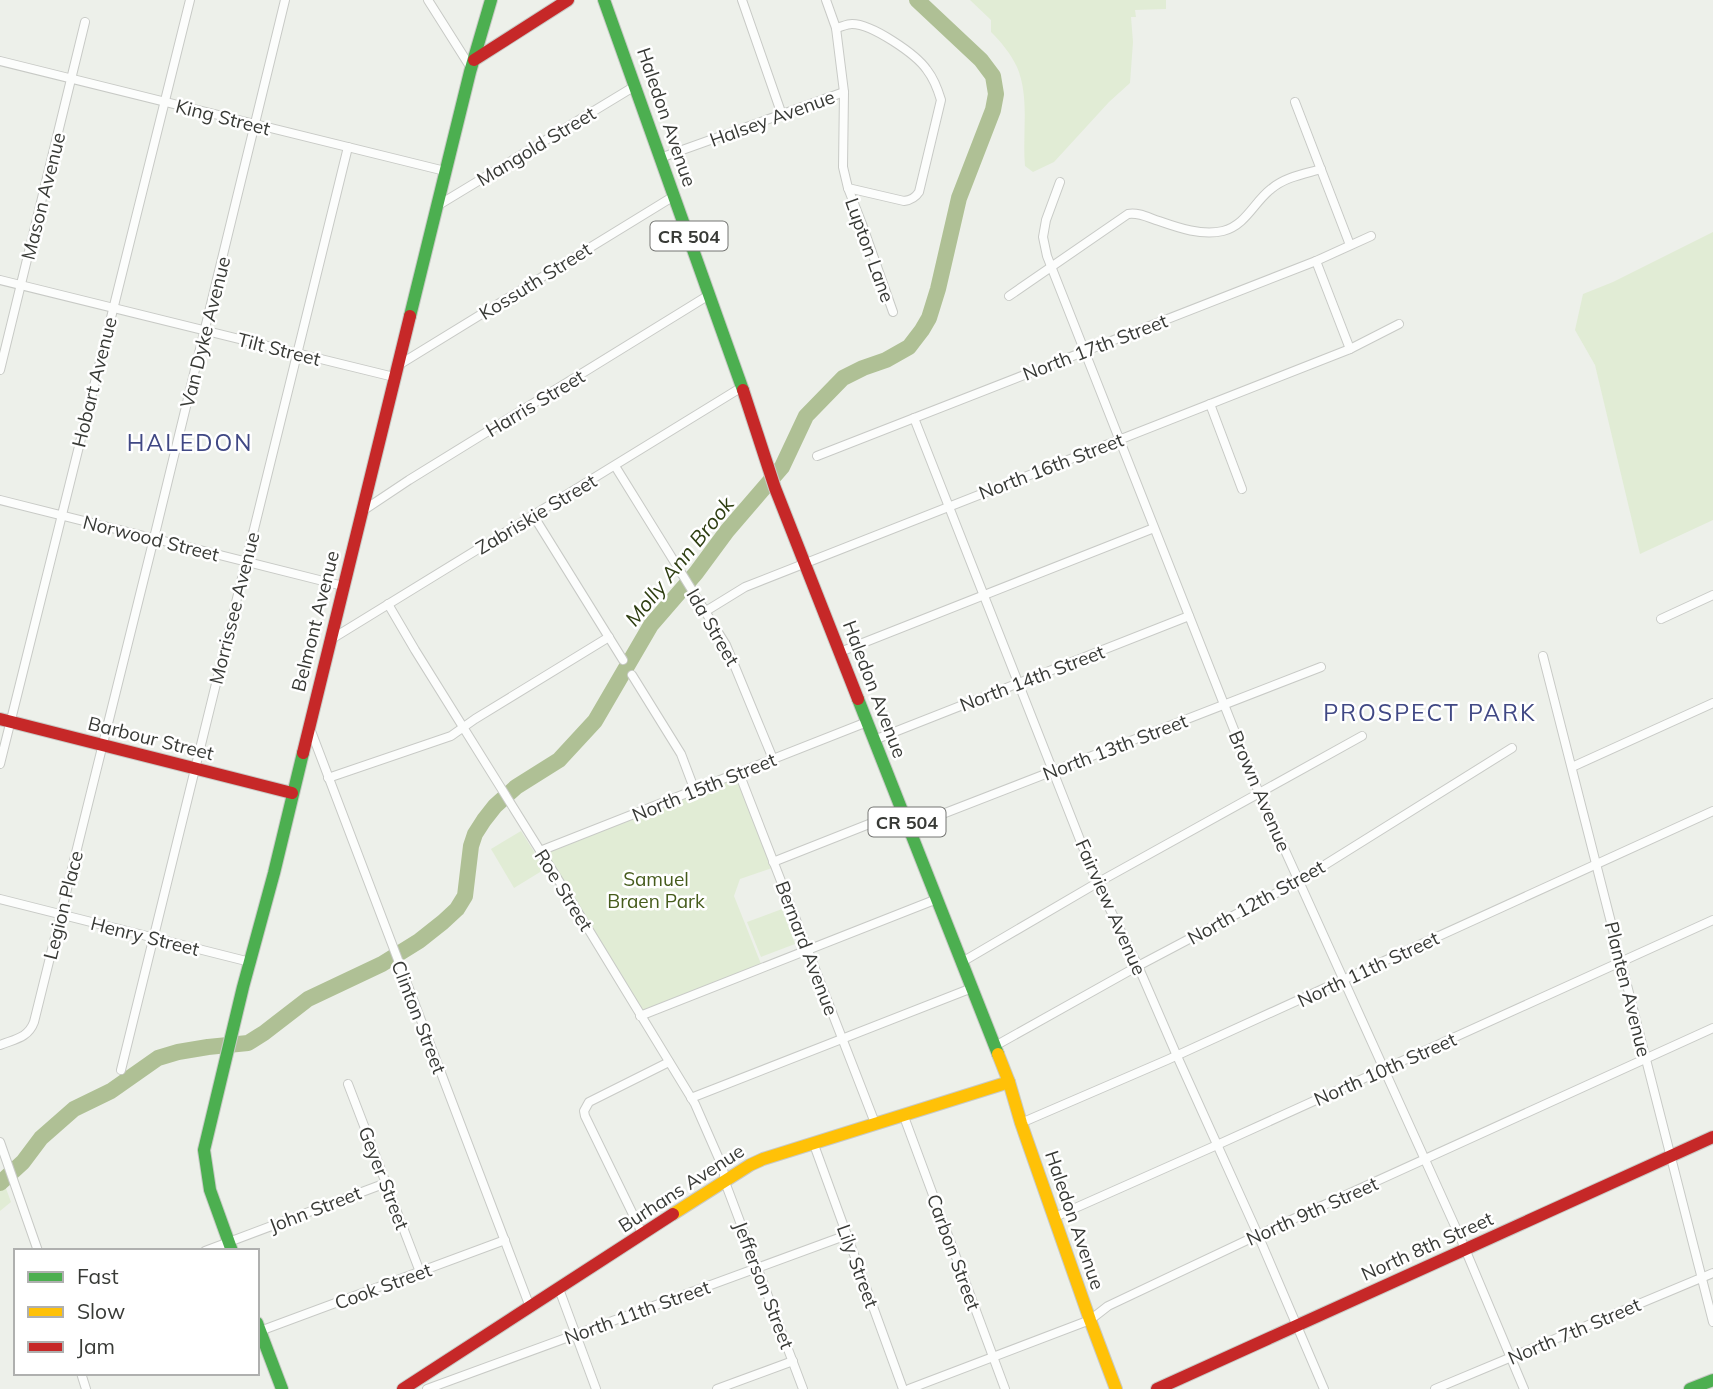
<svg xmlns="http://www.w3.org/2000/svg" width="1713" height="1389" font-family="Mulish,sans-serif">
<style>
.green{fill:#e1ecd5}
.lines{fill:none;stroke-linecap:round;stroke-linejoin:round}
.river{stroke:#afc095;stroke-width:16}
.street-casing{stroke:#c8cac6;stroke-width:10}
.fast-casing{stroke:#c8cac6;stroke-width:14}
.slow-casing{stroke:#c8cac6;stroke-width:14}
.jam-casing{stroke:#c8cac6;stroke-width:14}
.street{stroke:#fcfdfc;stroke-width:8}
.fast{stroke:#4caf50;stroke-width:12}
.slow{stroke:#ffc107;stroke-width:12}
.jam{stroke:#c62828;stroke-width:12}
.labels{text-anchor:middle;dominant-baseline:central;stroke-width:5;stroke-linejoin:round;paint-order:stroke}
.shield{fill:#fff;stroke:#747572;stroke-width:2}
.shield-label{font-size:18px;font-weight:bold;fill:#383a36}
.street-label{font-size:19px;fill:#383a36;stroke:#fff}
.park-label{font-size:19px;fill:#465c1c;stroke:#fff}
.water-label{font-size:21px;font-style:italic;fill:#2e3e11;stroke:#fff}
.quarter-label{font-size:23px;letter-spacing:2px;fill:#404884;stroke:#fff}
</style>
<rect width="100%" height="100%" fill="#edf0ea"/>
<g class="green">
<path d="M970,0h196v9l-31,1 1,7h-5l2,25 -3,41 -21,19 -55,60 -21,10 -8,-6c-3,-33 5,-68 -8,-99 -6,-13 -16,-25 -26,-35v-12z"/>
<path d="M1713,232v288l-73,34 -45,-189 -20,-35 8,-36 30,-12z"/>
<path d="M739,773l36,94 -35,12 -6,17 29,73 -121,49 -101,-167z"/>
<path d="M521,831l24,38 -31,19 -23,-39z"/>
<path d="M782,909l13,35 -34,13 -14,-35z"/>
<path d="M0,1172l11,30 -11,9z"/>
</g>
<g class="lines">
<path class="river" d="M0,1183l23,-21 18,-24 33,-29 37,-18 47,-33 20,-6 30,-5 40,-4 16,-10 44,-34 74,-35 37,-23 24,-19 14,-13 8,-13 6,-50 4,-12 9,-14 11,-14 21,-19 43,-27 36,-39 56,-96 45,-52 31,-42 55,-64 24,-51 37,-38 20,-10 23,-8 23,-13 13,-17 7,-12 9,-29 21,-91 34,-88 3,-16 -3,-18 -12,-16 -64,-60"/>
<g class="street-casing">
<g id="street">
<path d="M428,0l43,68"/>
<path d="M742,0l40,115"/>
<path d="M826,0l10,28 8,64 -1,75 5,21 14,36 31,88"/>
<path d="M836,28c5,-1 11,-4 16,-4 20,0 64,30 75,46 7,9 11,20 14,30l-22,92c-4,6 -8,8 -15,9l-56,-13"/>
<path d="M0,61l445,110"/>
<path d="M1295,102l55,143"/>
<path d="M660,158l184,-66"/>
<path d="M1060,182l-14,38 -3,17 4,19 212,537 201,444 64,152"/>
<path d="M437,206l198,-120"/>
<path d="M1316,261l34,88"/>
<path d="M0,280l394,97"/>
<path d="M1009,296l119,-82c11,-2 21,4 31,7 20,7 43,15 64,10 23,-6 31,-29 48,-42 14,-12 33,-15 50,-20"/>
<path d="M397,366l277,-170"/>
<path d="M0,370l85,-348"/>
<path d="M1210,404l32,85"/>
<path d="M914,418l183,465 41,83 39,90 81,179 66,154"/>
<path d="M817,456l499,-195 55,-25"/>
<path d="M615,466l111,179 47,114"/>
<path d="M0,500l343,86"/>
<path d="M364,510l45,-30 300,-185"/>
<path d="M533,515l90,145"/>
<path d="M388,604l27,46 144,231 136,223 28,64 2,14 78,207"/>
<path d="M706,611l39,-24 605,-238 49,-25"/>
<path d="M1661,619l52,-24"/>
<path d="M330,640l412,-253"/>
<path d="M840,652l314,-124"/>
<path d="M1543,656l170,666"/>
<path d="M632,675l49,79 14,37"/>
<path d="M311,731l219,576"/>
<path d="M874,740l315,-124"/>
<path d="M0,764l190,-764"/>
<path d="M1572,767l141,-64"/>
<path d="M739,773l136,350"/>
<path d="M328,778l123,-42 24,-17 134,-82"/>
<path d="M909,827l412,-160"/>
<path d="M540,851l327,-129"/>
<path d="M773,862l129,-51"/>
<path d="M0,899l250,63"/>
<path d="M962,962l135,-79 265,-147"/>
<path d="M640,1016l297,-117"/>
<path d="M0,1045c15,-6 28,-7 34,-23l120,-484 131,-538"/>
<path d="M995,1046l143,-80 161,-85 213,-133"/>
<path d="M121,1070l227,-923"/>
<path d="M348,1084l72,188"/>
<path d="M691,1098l281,-110"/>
<path d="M903,1114l102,275"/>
<path d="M1021,1123l146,-63 546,-249"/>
<path d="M0,1142l38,109"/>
<path d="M813,1142l90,247"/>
<path d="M1055,1217l162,-72 496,-225"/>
<path d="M643,1235l-58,-119 -1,-5 5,-9 80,-40"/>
<path d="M205,1251l181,-68"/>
<path d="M559,1289l37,100"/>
<path d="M260,1331l245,-91"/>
<path d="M81,1373l5,16"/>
<path d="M427,1389l420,-154"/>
<path d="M717,1389l76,-28"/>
<path d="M909,1389l181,-69 18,-14 150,-71 455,-207"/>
<path d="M1435,1389l278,-116"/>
</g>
</g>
<g class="fast-casing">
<g id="fast">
<path d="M604,0l139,390"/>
<path d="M410,316l60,-244 21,-72"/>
<path d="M858,699l140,355"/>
<path d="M232,1251l-22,-61 -6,-40 39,-163 31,-114 29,-120"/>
<path d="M257,1323l25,66"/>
<path d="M1690,1389l23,-9"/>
</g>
</g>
<g class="slow-casing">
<g id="slow">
<path d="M998,1054l11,28 12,41 69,197 26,69"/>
<path d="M673,1214l77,-49 13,-6 246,-77"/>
</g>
</g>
<g class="jam-casing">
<g id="jam">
<path d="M474,60l94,-60"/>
<path d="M743,390l32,98 83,211"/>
<path d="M0,719l292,74"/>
<path d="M303,753l107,-437"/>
<path d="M403,1389l270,-175"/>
<path d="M1157,1389l556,-252"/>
</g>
</g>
<use href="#street" class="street"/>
<use href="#fast" class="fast"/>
<use href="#slow" class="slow"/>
<use href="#jam" class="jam"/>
</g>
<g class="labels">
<g class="shield">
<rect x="650.5" y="221.5" width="77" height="29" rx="5"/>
<rect x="868.5" y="807.5" width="77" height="29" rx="5"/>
</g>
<g class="shield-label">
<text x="689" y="236">CR 504</text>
<text x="907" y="822">CR 504</text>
</g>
<g class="street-label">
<text transform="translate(223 117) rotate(14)">King Street</text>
<text transform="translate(667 117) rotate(71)">Haledon Avenue</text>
<text transform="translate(772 118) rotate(-20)">Halsey Avenue</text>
<text transform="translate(536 146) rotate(-31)">Mangold Street</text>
<text transform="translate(43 196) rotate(-76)">Mason Avenue</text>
<text transform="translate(870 250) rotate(70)">Lupton Lane</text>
<text transform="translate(535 281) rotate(-32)">Kossuth Street</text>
<text transform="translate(205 332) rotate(-76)">Van Dyke Avenue</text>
<text transform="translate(1095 347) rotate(-21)">North 17th Street</text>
<text transform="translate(279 349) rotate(14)">Tilt Street</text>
<text transform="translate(94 382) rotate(-76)">Hobart Avenue</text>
<text transform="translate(535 403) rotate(-31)">Harris Street</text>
<text transform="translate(1051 466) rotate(-21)">North 16th Street</text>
<text transform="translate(536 514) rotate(-31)">Zabriskie Street</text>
<text transform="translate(151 538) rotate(14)">Norwood Street</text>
<text transform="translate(234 608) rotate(-76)">Morrissee Avenue</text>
<text transform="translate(315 621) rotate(-76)">Belmont Avenue</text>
<text transform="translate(713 627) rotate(60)">Ida Street</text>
<text transform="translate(1032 678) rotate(-21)">North 14th Street</text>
<text transform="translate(875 689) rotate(69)">Haledon Avenue</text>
<text transform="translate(151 738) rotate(14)">Barbour Street</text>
<text transform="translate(1115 747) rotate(-21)">North 13th Street</text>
<text transform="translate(704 787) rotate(-22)">North 15th Street</text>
<text transform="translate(1260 791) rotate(67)">Brown Avenue</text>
<text transform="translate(564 890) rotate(58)">Roe Street</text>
<text transform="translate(1256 902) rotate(-29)">North 12th Street</text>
<text transform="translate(63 905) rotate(-76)">Legion Place</text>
<text transform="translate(1111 907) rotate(66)">Fairview Avenue</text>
<text transform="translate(145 936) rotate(14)">Henry Street</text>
<text transform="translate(807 948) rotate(69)">Bernard Avenue</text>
<text transform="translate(1368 969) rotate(-25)">North 11th Street</text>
<text transform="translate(1628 989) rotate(76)">Planten Avenue</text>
<text transform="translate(419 1017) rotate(69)">Clinton Street</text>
<text transform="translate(1385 1069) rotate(-24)">North 10th Street</text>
<text transform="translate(384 1178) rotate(69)">Geyer Street</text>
<text transform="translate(681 1188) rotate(-33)">Burhans Avenue</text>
<text transform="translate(315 1209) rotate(-21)">John Street</text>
<text transform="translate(1312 1211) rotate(-24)">North 9th Street</text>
<text transform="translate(1075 1220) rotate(71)">Haledon Avenue</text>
<text transform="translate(1427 1246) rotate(-24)">North 8th Street</text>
<text transform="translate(954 1252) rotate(70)">Carbon Street</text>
<text transform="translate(858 1266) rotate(70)">Lily Street</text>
<text transform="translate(764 1285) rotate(69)">Jefferson Street</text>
<text transform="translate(383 1286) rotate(-20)">Cook Street</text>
<text transform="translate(637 1312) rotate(-20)">North 11th Street</text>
<text transform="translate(1574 1331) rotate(-23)">North 7th Street</text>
</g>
<g class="park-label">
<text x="656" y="879">Samuel<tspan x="656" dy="22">Braen Park</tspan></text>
</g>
<g class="water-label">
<text transform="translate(679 561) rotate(-51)">Molly Ann Brook</text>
</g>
<g class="quarter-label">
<text x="190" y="442">HALEDON</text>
<text x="1430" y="712">PROSPECT PARK</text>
</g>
</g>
<rect x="14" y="1249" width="245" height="126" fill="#ffffff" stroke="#afb0af" stroke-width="2"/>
<rect x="28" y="1272" width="35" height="10" fill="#4caf50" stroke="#afb0af" stroke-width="2"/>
<text x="77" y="1284" font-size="21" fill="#383a36">Fast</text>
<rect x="28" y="1307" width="35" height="10" fill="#ffc107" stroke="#afb0af" stroke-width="2"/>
<text x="77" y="1319" font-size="21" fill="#383a36">Slow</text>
<rect x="28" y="1342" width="35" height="10" fill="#c62828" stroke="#afb0af" stroke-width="2"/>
<text x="77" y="1354" font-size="21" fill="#383a36">Jam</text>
</svg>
